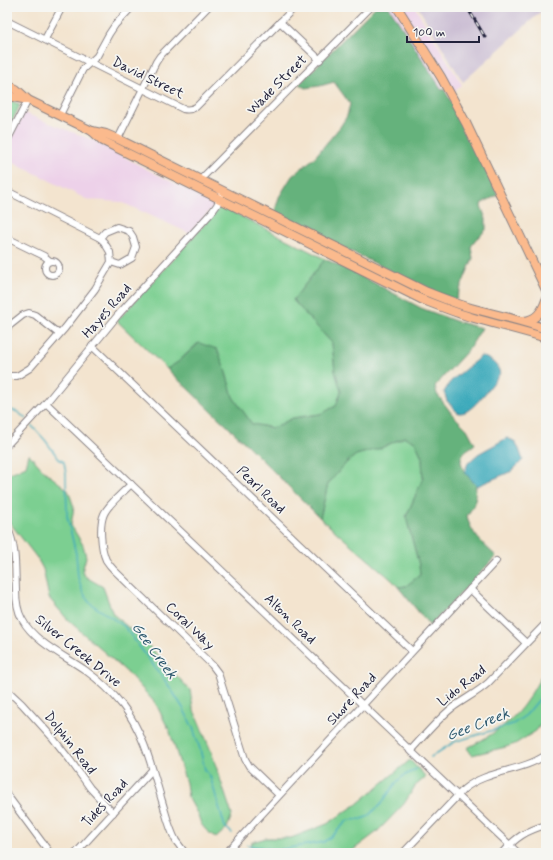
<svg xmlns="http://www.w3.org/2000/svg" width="553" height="860" font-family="Mynerve,sans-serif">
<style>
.built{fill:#edd1e9}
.industrial{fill:#ccbfd4}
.green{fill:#7ccf91;stroke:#4f7866}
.forest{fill:#65b27b;stroke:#446a5b}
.water{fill:#3caabb;stroke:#2f667b}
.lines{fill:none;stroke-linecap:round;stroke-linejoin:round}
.stream{stroke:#3caabb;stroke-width:1.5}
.minor-casing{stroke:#8a8385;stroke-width:8}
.major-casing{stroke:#8a8385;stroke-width:10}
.minor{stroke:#fff;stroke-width:6}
.major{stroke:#fbba8d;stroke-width:8}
.rail-casing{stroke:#22223b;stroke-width:3}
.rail{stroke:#f6f6f2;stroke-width:1.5;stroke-dasharray:4.5;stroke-linecap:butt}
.labels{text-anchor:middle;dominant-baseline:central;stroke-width:3.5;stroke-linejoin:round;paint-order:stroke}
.street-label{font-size:14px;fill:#22223b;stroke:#f6f6f2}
.water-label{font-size:15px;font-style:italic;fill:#2c586e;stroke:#f6f6f2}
</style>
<rect width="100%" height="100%" fill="#f6f6f2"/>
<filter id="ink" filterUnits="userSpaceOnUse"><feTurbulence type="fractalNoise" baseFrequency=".025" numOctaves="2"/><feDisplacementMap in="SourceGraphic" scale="8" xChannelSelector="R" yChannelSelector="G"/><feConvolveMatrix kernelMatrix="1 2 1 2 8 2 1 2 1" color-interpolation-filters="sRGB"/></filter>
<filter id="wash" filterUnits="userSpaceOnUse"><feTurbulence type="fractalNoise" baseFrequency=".012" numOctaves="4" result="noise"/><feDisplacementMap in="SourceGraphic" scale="16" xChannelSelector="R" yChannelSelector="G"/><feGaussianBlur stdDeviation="0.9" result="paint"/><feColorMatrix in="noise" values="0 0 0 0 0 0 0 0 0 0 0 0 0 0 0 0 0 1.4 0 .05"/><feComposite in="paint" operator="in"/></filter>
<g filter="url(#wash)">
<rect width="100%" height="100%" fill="#f3e4cf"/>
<g class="built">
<path d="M389,7h5l50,82 -1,2z"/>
<path d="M401,7h14l47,78 -9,8z"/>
<path d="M24,113l71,28 53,29 68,34 -27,29 -68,-31 -33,-2 -81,-41v-12z"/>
</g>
<path class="industrial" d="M418,7h128l-83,75z"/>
<g class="green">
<path d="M7,99l12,5v3l-12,24z"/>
<path d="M221,206l104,53 -32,41 39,43 3,28 6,20 -5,15 -16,8 -27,4 -20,10 -21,-4 -19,-27 -9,-31 -26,-23 -20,19 -11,7 -50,-48z"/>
<path d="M405,437l10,5 7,15 1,21 -17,39 13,48 1,10 -14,11 -8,1 -5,-6 -73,-63 8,-34 18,-21 10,-8 25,-7z"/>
<path d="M29,454l15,17 24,19 6,17 -3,18 12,20 3,12 -4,15 4,5 17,10 10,27 34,30 43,46 3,18 18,43 21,64 -5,13 -11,10 -10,-8 -5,-6 -3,-9 -10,-18 -2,-14 -16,-51 -14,-28 -26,-29 -62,-55 -19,-22 -6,-29 -6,-11 -30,-39v-46l6,-1 13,-6z"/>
<path d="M546,668v49l-10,14 -21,13 -9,3 -34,8 -5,-7c16,-8 33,-18 46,-31 14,-13 24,-34 33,-49z"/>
<path d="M410,760l16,17 -11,9 -11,18 -27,28 -28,21h-96l-2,-4 1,-7 14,-4h25l36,-14 30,-20z"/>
</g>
<g class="forest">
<path d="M375,7h14l53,83 2,-1 20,36 34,70 -16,8 -1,3 5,13v11l-11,10 -4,7 2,11 -17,41 -22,-7 -160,-78 5,-17 13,-21 22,-18 26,-31 7,-11 3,-12 -16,-22 -14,4 -15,2 -6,-4z"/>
<path d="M325,259l38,18 58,31 37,14 24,6 -13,21 -34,37 2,8 15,20 15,15 8,15c-3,3 -10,6 -12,10 -7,10 6,24 13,30l-1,19 -8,13c4,18 16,28 29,40l-66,70 -32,-39 8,-1 14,-11 -1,-10 -13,-48 17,-39 -1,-21 -7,-15 -11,-5 -23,11 -25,7 -10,8 -18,21 -8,34 -74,-74 -79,-75 11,-7 21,-19 18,6 7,17 9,31 19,27 21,4 20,-10 27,-4 16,-8 5,-15 -6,-20 -3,-28 -39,-43z"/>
</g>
<g class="water">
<path d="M481,356c9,3 16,7 19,17 -5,9 -26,36 -35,39 -2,1 -5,1 -7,1l-11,-12 -3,-9 7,-11z"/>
<path d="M507,438l7,3 5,8 4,11 -11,11 -35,15 -10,-11 -2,-4 3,-8 10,-9z"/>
</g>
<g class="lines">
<g class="stream">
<path d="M7,409l11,3 8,7"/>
<path d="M32,426l13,14 14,19 5,3 2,12 1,42 9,38 2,23 4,13 6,11 6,5 30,20 45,60 14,22 10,20 7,21 5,21 5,6 15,51 7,6"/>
<path d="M431,757l23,-15 59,-18 13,-9 20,-24"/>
<path d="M247,845l31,5 34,-6 12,-2 10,-8 13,-13 2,-1 12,-1 6,-2 14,-13 14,-20 7,-7 14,-8"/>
</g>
</g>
</g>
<g filter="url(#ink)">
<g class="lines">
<g class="minor-casing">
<g id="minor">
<path d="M7,21l176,88c5,1 8,1 13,-2l99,-100"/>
<path d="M280,22l40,38"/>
<path d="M45,39l17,-32"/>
<path d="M60,115l23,-46 14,-13 12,-22 6,-9 17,-18"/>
<path d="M118,139l38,-77 4,-6 48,-49"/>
<path d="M7,141l21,-41"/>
<path d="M200,180l171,-173"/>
<path d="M7,191l93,47 4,4 6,10 1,10 -16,27 -30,39 -35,40 -13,8h-10"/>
<path d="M7,238l37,18 6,5"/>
<path d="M100,238l5,-6 12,-5 12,4 4,6 3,10 -4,11 -12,7 -9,-3"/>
<circle cx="52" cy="268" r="7"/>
<path d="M7,328l2,-2 14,-11 6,-2 6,2 24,19"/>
<path d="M92,346l320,305"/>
<path d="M46,403l472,450"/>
<path d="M7,445l39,-42 72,-88 94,-103 5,-7 6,-14"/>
<path d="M131,484c-8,9 -22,19 -27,30 -5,11 -3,35 2,46 2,3 5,7 8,10l98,95 6,8 27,86 4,7 30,29"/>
<path d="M7,527c10,19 8,42 9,63 0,10 1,20 6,29 12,23 43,37 63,51 14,10 27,22 38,36 21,27 29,62 39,95 4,13 7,27 14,40 3,4 6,8 9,12"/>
<path d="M470,589l56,54"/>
<path d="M7,690l15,14 30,33 18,23 20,28 23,25"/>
<path d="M410,751c13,-14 28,-32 42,-43 12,-9 25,-15 36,-25l58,-60"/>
<path d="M7,795l43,58"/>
<path d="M76,853l76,-83"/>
<path d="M226,853l270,-292"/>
<path d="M403,853l61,-64c23,-19 57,-17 82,-34"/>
<path d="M502,853c14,-16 24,-22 44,-28"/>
</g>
</g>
<g class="major-casing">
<g id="major">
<path d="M397,7l44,70 25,46 80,167"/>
<path d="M7,85l9,4 11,10"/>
<path d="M7,94l6,3 15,3 60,29 4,2 11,10 318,158c18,7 35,14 53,19 24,7 48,12 72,20"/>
<path d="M92,131l14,3 12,5 309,153c15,6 29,12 44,16 25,7 51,12 75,21"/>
<path d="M524,321c12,-1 18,-9 22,-21"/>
</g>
</g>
<use href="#minor" class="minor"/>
<use href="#major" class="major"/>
<g class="rail-casing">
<path id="rail" d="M467,7l18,30"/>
</g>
<use href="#rail" class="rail"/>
</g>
</g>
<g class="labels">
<g class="street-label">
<text transform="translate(148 78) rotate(26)">David Street</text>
<text transform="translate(277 85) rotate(-45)">Wade Street</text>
<text transform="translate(107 311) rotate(-49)">Hayes Road</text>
<text transform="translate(261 490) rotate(44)">Pearl Road</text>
<text transform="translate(290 619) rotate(44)">Alton Road</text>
<text transform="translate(190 626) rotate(44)">Coral Way</text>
<text transform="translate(78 651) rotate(39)">Silver Creek Drive</text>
<text transform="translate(462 686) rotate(-38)">Lido Road</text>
<text transform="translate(352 699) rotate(-47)">Shore Road</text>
<text transform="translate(70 743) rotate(52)">Dolphin Road</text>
<text transform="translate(105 803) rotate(-47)">Tides Road</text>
</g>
<g class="water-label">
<text transform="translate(154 651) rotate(54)">Gee Creek</text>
<text transform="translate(478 725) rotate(-21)">Gee Creek</text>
</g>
</g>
<rect width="553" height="860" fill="none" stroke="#f6f6f2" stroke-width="24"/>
<path d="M407 36v6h72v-6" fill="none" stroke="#22223b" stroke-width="2"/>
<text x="413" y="36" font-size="12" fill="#22223b" stroke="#f6f6f2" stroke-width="3" paint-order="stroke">100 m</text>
</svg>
